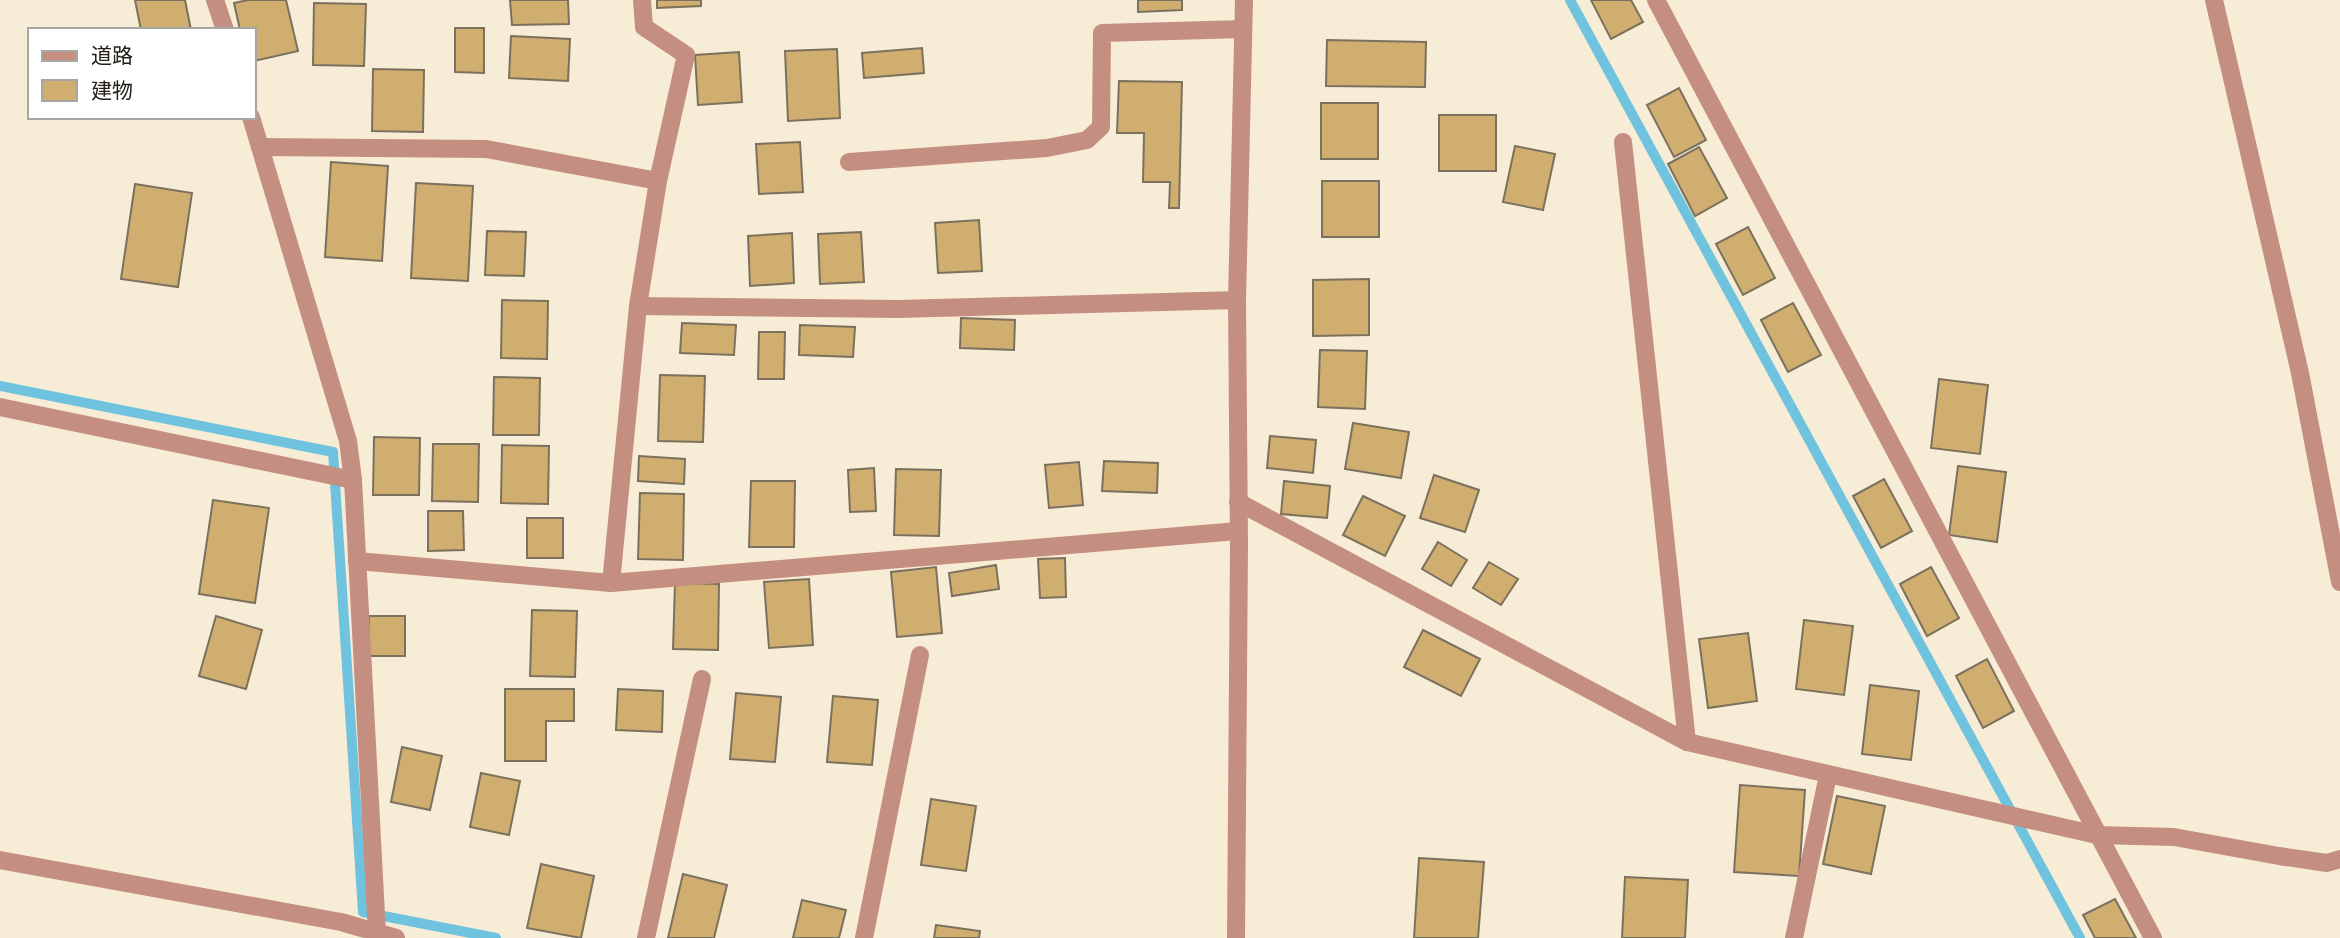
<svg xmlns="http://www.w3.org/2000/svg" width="2340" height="938" font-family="Raleway,'Noto Sans JP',sans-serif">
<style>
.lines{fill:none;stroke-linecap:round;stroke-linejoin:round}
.stream{stroke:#6fc3df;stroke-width:10}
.building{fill:#d0ae6f;stroke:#7b715e;stroke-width:2}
.minor{stroke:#c48f80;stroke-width:18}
.tertiary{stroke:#c48f80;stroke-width:18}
</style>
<rect width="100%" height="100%" fill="#f7ecd6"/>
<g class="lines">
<g class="stream">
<path d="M1570,0l510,938"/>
<path d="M0,386l333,66 30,460 133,26"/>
</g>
</g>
<g class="building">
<path d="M135,0h50l6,30h-50z"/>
<path d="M248,0h38l12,51 -44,10v-31h-14l-6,-27z"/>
<path d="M510,0h58l1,24 -57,1z"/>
<path d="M657,0h44v6l-44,2z"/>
<path d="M1138,0h44v10l-44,2z"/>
<path d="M1591,0h40l12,22 -32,17z"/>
<path d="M314,3l52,1 -2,62 -51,-1z"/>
<path d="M455,28h29v45l-29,-1z"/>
<path d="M511,36l59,3 -2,42 -59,-3z"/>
<path d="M1327,40l99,2 -1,45 -99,-1z"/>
<path d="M922,48l2,25 -60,5 -2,-25z"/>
<path d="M837,49l3,69 -52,3 -3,-70z"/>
<path d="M739,52l3,50 -44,3 -3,-50z"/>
<path d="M373,69l51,1 -1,62 -51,-1z"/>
<path d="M1119,81l63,1 -3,126h-10l1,-26h-27l1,-49h-27z"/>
<path d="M1679,88l27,52 -32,17 -27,-52z"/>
<rect x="1321" y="103" width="57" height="56"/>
<rect x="1439" y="115" width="57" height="56"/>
<path d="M800,142l3,50 -44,2 -3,-50z"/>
<path d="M1515,146l40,8 -12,56 -40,-8z"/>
<path d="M1699,147l28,51 -32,18 -27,-52z"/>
<path d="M331,162l57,4 -6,95 -57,-4z"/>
<rect x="1322" y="181" width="57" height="56"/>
<path d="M416,183l57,3 -5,95 -57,-3z"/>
<path d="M135,184l57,9 -14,94 -57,-8z"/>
<path d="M979,220l3,51 -44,2 -3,-50z"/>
<path d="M1748,227l27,51 -32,17 -27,-51z"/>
<path d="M487,231l39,1 -2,44 -39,-1z"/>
<path d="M861,232l3,50 -44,2 -2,-50z"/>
<path d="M792,233l2,50 -44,3 -2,-50z"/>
<path d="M1369,279v56l-56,1v-56z"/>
<path d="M502,300l46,1 -1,58 -46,-1z"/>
<path d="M1793,303l28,52 -33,17 -27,-52z"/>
<path d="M961,318l54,2 -1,30 -54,-2z"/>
<path d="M682,323l54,2 -2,30 -54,-2z"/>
<path d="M800,325l55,2 -2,30 -54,-2z"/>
<path d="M759,332h26l-1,47h-26z"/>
<path d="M1320,350l47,1 -2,58 -47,-2z"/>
<path d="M660,375l45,1 -2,66 -45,-1z"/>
<path d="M494,377l46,1 -1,57h-46z"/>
<path d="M1939,379l49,6 -8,69 -49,-6z"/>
<path d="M1353,423l56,9 -8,46 -56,-9z"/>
<path d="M1270,436l46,4 -3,33 -46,-5z"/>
<path d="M374,437l46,1 -1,57h-46z"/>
<path d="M433,444h46l-1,58 -46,-1z"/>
<path d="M502,445l47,1 -1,58 -47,-1z"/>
<path d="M639,456l46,3 -1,25 -46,-3z"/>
<path d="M1104,461l54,2 -1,30 -55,-2z"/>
<path d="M1079,462l4,43 -34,3 -4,-43z"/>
<path d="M1958,466l48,6 -9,70 -48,-7z"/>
<path d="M874,468l2,43 -26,1 -2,-42z"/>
<path d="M896,469l45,1 -2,66 -45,-1z"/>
<path d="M1434,475l45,15 -14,42 -45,-14z"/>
<path d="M1884,479l28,52 -31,17 -28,-52z"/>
<path d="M751,481h44l-1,66h-45z"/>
<path d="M1284,481l46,5 -3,32 -46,-4z"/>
<path d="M640,493l44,1 -1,66 -45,-1z"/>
<path d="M1363,496l42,20 -20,40 -42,-21z"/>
<path d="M213,500l56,8 -14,95 -56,-9z"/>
<path d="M428,511h35l1,39 -36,1z"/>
<rect x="527" y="518" width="36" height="40"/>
<path d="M1438,542l29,18 -16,26 -29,-17z"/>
<path d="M1065,558l1,39 -26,1 -2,-39z"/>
<path d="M1489,562l29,17 -17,26 -28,-17z"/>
<path d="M996,565l3,24 -47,7 -3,-23z"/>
<path d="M936,567l6,66 -45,4 -6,-65z"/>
<path d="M1931,567l28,51 -32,18 -27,-52z"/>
<path d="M809,579l4,66 -44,3 -5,-66z"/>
<path d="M675,583l44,1 -1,66 -45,-1z"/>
<path d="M532,610l45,1 -2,66 -45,-1z"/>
<path d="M216,616l46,14 -16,59 -47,-13z"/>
<rect x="369" y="616" width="36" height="40"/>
<path d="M1804,620l49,6 -9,69 -48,-6z"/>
<path d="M1423,630l57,29 -19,37 -57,-29z"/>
<path d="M1748,633l9,68 -49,7 -9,-69z"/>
<path d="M1987,659l27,52 -31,17 -27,-52z"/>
<path d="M1870,685l49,6 -8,69 -49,-6z"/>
<path d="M505,689h69v32h-28v40h-41z"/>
<path d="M618,689l45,2 -1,41 -46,-2z"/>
<path d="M736,693l45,4 -6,65 -45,-3z"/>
<path d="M833,696l45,4 -6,65 -45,-3z"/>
<path d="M402,747l40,9 -12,54 -39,-8z"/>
<path d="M481,773l39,8 -11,54 -39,-8z"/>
<path d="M1740,785l65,5 -6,86 -65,-4z"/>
<path d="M1837,796l48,10 -14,68 -48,-10z"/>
<path d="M931,799l45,7 -10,65 -45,-6z"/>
<path d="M1419,858l65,4 -6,76h-64z"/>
<path d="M541,864l53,12 -13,62 -54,-10z"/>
<path d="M683,874l44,11 -13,53h-46z"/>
<path d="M1625,877l63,3 -3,58h-63z"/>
<path d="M2115,899l21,39h-41l-12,-23z"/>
<path d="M802,900l44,10 -7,28h-46z"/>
<path d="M936,925l44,6 -1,7h-45z"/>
</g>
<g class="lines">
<g class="minor">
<path d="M215,0l10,30"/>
<path d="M1656,0l497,938"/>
<path d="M2214,0l86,373 40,209"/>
<path d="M251,117l97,324 5,39 24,454"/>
<path d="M1623,142l64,600"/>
<path d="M260,147l226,2 172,32"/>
<path d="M849,162l198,-14 40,-8 14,-13 1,-94 141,-4"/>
<path d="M638,306l261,3 338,-9"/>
<path d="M0,407l353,73"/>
<path d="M1238,502l449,240 410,93 77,2 105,19 48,7 13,-4"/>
<path d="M357,561l254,22 627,-52"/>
<path d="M611,583l27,-277 20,-125 28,-126 -42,-28 -2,-27"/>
<path d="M646,938l56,-259"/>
<path d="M864,938l56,-283"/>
<path d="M1794,938l34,-163"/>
</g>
<g class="tertiary">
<path d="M0,860l341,62 55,16"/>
<path d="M1236,938l3,-394 -2,-244 7,-300"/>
</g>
</g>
<rect x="28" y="28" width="228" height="91" fill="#ffffff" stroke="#a7a6a3" stroke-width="2"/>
<rect x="42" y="51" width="35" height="10" fill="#c48f80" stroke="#a7a6a3" stroke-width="2"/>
<text x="91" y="63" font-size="21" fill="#242018">道路</text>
<rect x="42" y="80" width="35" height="21" fill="#d0ae6f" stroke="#a7a6a3" stroke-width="2"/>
<text x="91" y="98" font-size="21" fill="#242018">建物</text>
</svg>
